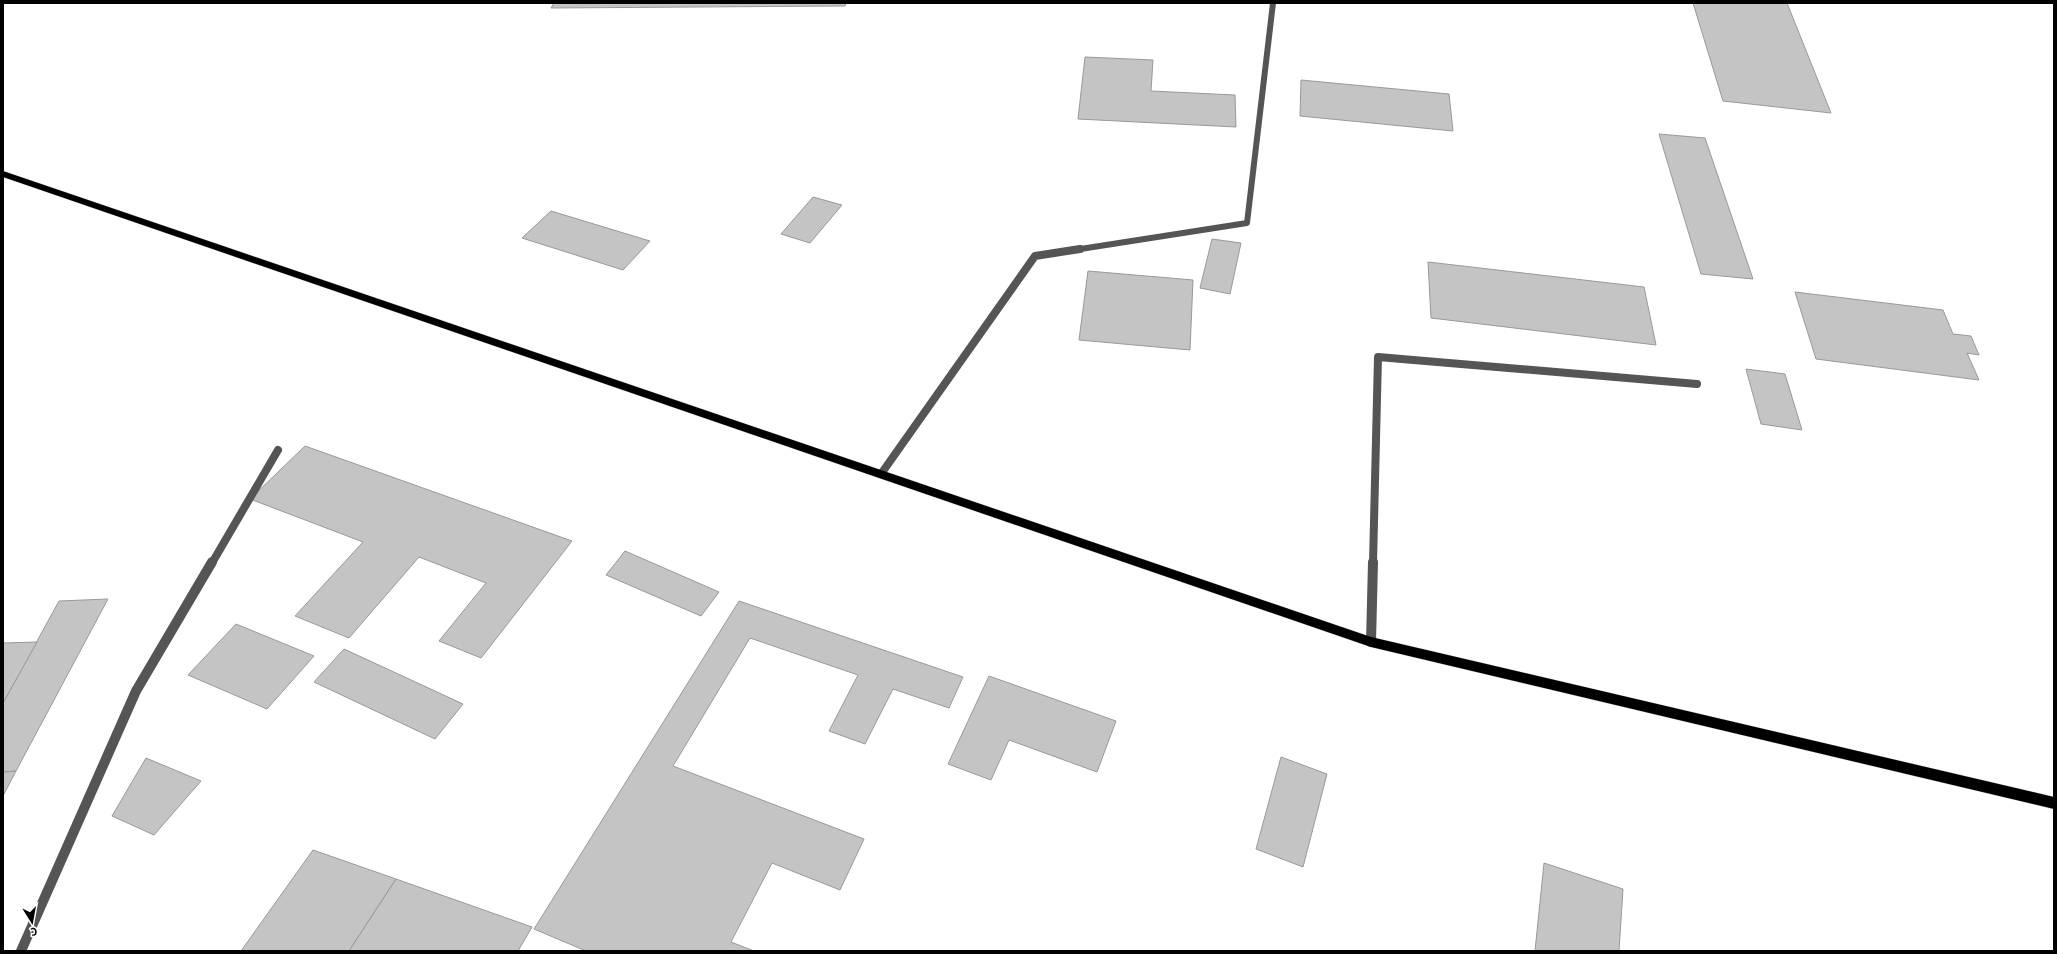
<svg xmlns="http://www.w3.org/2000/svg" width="2057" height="954" font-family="'PT Sans',sans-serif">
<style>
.building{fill:#c4c4c4;stroke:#999}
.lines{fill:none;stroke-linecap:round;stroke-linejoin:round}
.trunk-casing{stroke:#dbdbdb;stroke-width:1}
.service-far2{stroke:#555;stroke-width:6}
.service-far1{stroke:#555;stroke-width:8}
.service{stroke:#555;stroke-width:10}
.minor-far1{stroke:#555;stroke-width:8}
.minor{stroke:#555;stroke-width:10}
.trunk{fill:#000;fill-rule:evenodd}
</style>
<rect width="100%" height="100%" fill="#fff"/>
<g class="building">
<path d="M554,3h292l-1,3 -294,2z"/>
<path d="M1693,3h94l44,110 -108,-12z"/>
<path d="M1085,57l68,3 -2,31 84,4 1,32 -158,-8z"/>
<path d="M1301,80l148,14 4,37 -153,-15z"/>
<path d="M1659,134l46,4 48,141 -52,-5z"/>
<path d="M813,197l29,8 -32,38 -29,-9z"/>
<path d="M551,211l99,30 -27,29 -101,-32z"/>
<path d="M1212,239l29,4 -11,51 -30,-6z"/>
<path d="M1428,262l216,25 12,58 -225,-27z"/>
<path d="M1088,271l105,9 -3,70 -111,-10z"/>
<path d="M1795,292l148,18 10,24 18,2 8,19 -12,-2 12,27 -163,-21z"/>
<path d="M1746,369l39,5 17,56 -41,-6z"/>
<path d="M305,446l267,95 -91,117 -42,-17 47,-58 -67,-26 -70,81 -54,-22 68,-74 -113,-43z"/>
<path d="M625,551l94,41 -18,24 -95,-41z"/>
<path d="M108,599l-92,172 -13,1v-69l56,-102z"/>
<path d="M739,601l224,76 -14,31 -56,-19 -28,55 -36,-13 29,-56 -108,-37 -77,128 191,73 -24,51 -68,-27 -41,79 23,9h-168l-52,-22z"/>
<path d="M236,624l78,32 -47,53 -79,-34z"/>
<path d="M37,642l-34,61v-60z"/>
<path d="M344,649l119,55 -28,35 -121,-57z"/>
<path d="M989,676l127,45 -19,51 -88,-32 -18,40 -43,-16z"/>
<path d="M1281,757l46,17 -24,93 -47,-18z"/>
<path d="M146,758l55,23 -47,54 -42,-19z"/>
<path d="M16,771l-13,25v-24z"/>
<path d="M313,850l83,29 -47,72h-108z"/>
<path d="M1544,863l79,26 -4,62h-84z"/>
<path d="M396,879l136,48 -14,24h-169z"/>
</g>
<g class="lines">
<g class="trunk-casing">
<path id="trunk" d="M3,171l1368,466 683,160v12l-683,-162 -1368,-470z"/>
</g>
<path class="service-far2" d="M1074,250l173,-27 26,-220"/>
<g class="service-far1">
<path d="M881,474l154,-218 45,-7"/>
<path d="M1373,563l5,-206 319,27"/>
</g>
<path class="service" d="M1371,642l2,-80"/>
<path class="minor-far1" d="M212,563l66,-113"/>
<path class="minor" d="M21,951l115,-260 76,-129"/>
<use href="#trunk" class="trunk"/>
</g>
<rect width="2057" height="954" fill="none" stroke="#000000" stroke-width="8"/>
<g transform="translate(32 922) rotate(169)" stroke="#ffffff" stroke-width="3" paint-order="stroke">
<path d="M0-3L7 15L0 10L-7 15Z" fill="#000000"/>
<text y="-6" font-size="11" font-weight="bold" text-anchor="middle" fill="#000000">С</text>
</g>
</svg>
